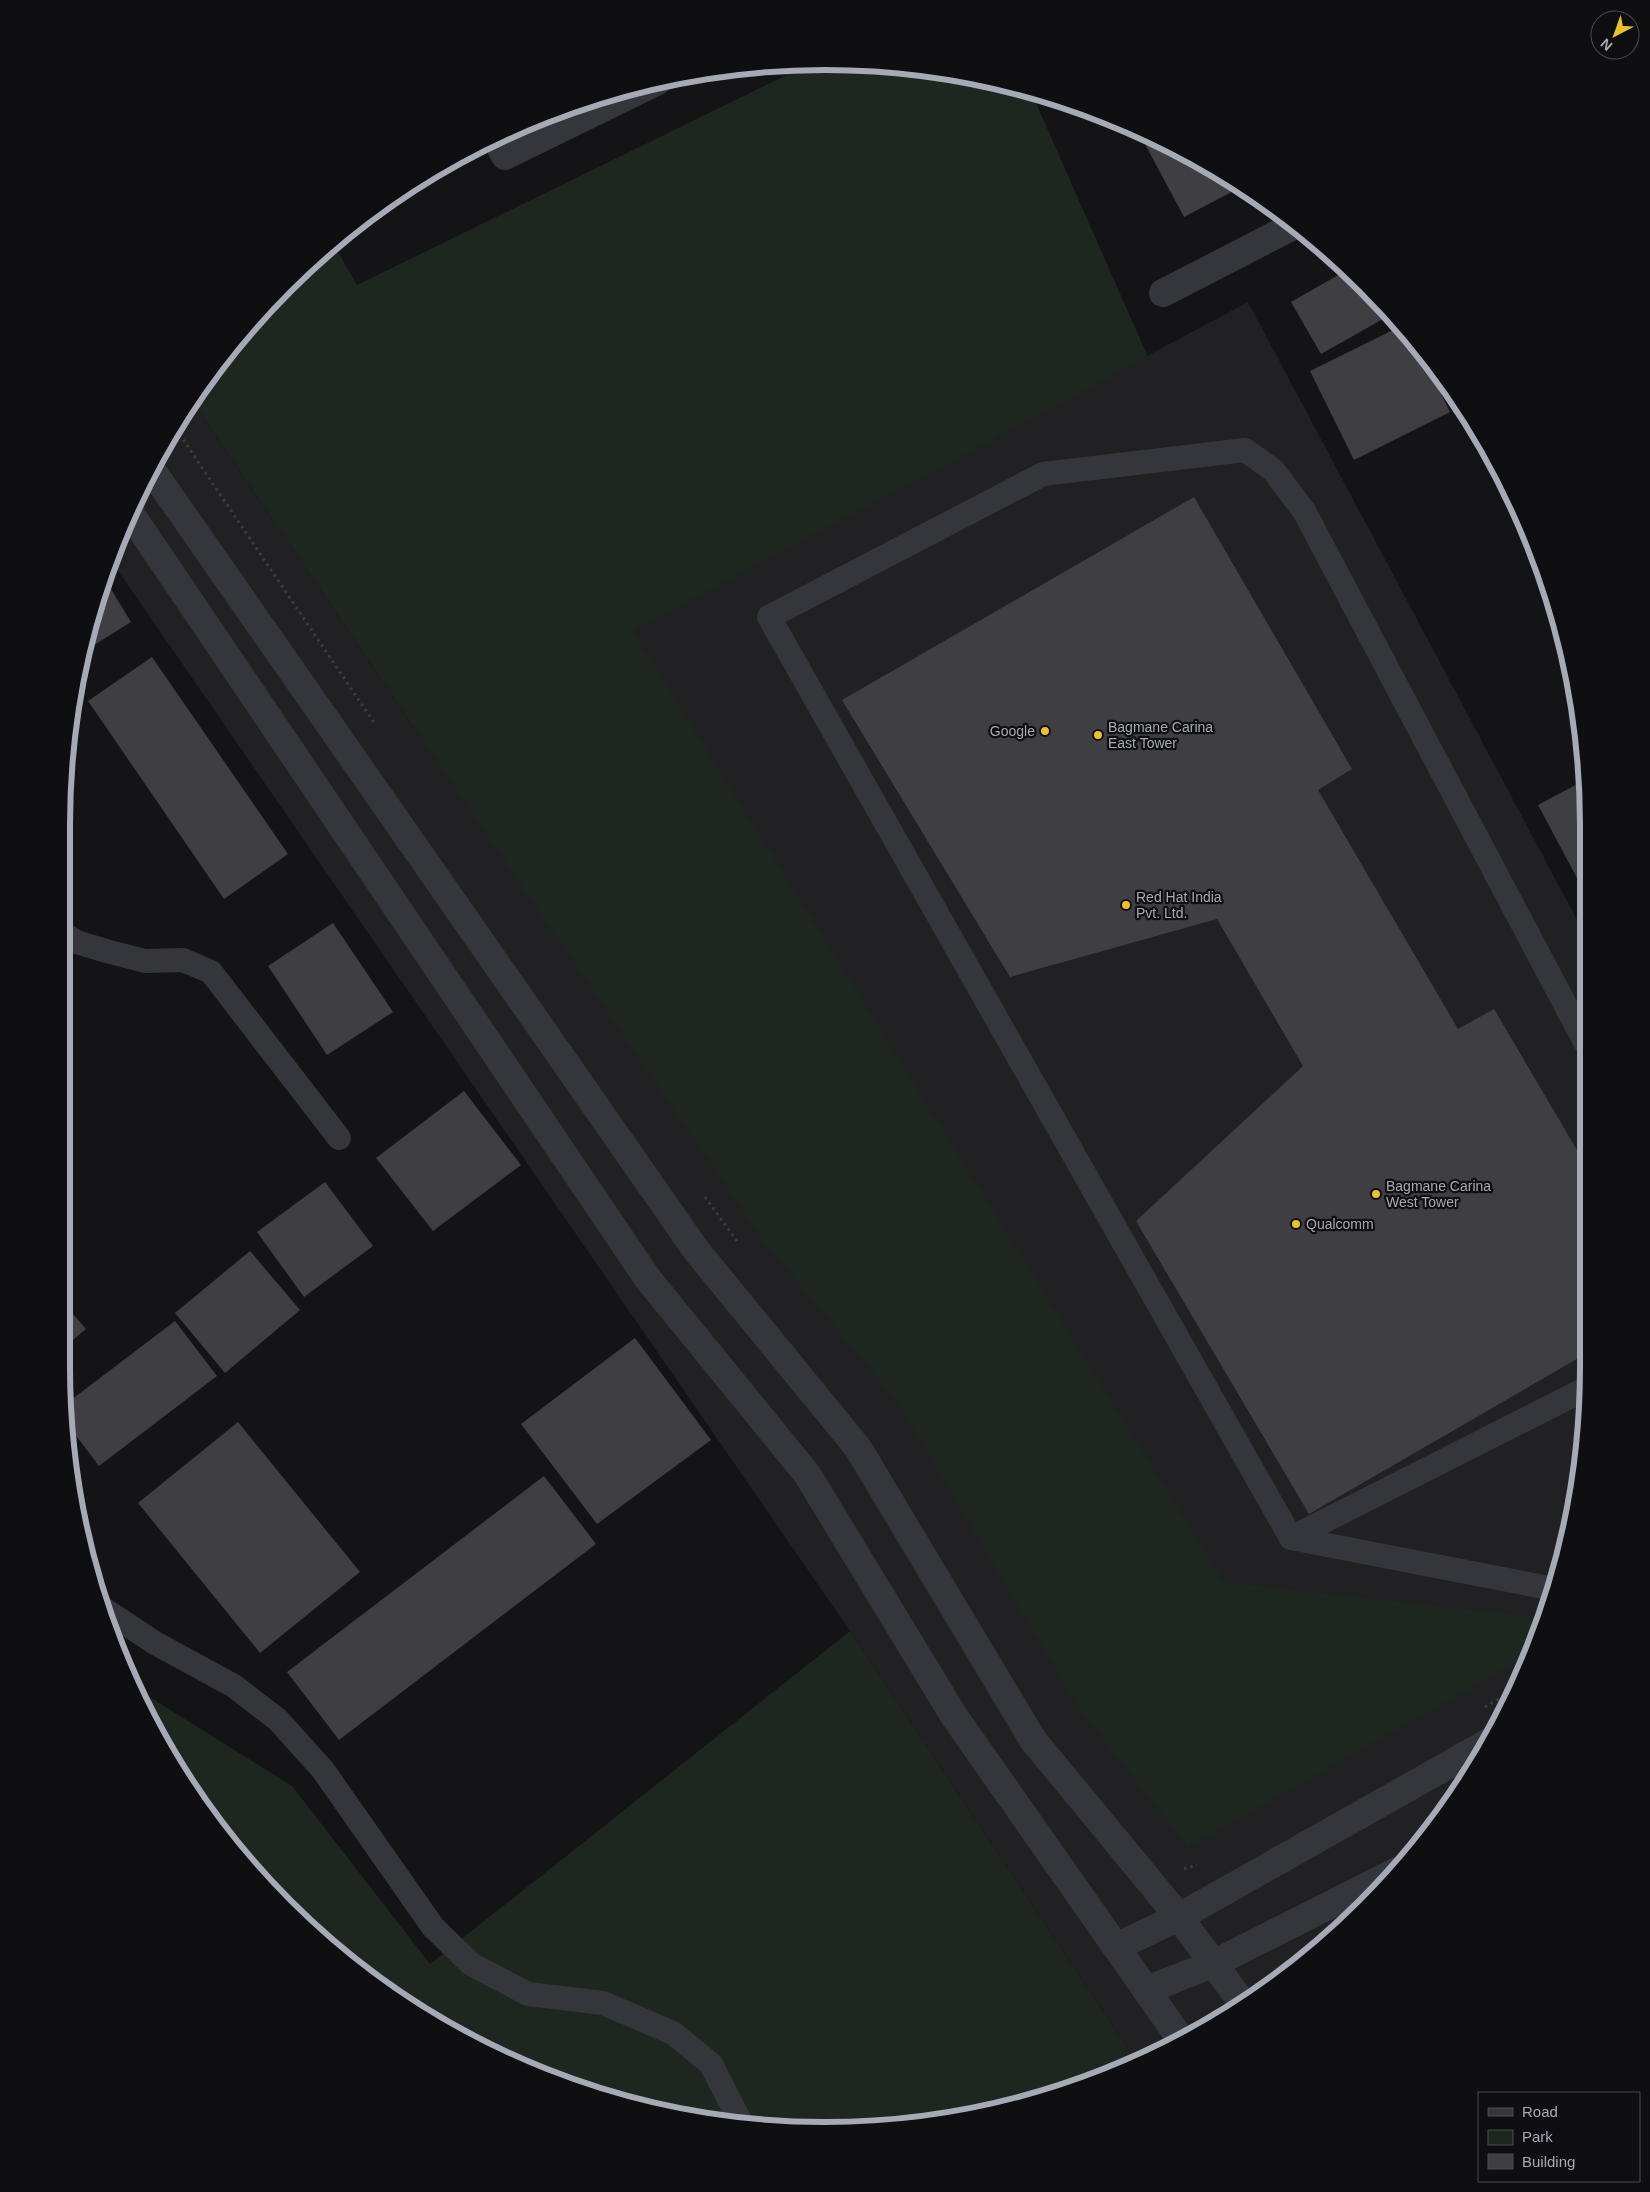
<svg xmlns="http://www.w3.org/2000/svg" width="1650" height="2192" font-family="Arial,sans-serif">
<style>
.built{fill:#212023}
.green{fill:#1e2620}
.building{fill:#3f3f43}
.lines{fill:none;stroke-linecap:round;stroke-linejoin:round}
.path{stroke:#3b3d42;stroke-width:3;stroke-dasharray:2.5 4;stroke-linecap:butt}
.service{stroke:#35363b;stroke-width:24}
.minor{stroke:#35363b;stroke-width:28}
.poi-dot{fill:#ecc036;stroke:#0f0f11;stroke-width:2}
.labels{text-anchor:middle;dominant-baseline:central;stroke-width:4.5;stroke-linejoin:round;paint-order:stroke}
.poi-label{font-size:14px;fill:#a6aab6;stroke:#0f0f11;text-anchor:start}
.rim{fill:none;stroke:#a6aab6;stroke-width:6}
</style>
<rect width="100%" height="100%" fill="#141416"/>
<path class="built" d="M1248,302l336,631 5,434 -7,99 -34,146 -62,137 -55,83 -66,75 -115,95 -87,50 -26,11 -287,-432 -738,-1069 28,-75 53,-85 231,340z"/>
<g class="green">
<path d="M825,61l149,15 58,18 116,263 -515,274 591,951 322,36 -18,38 -340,191 -109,-138 -181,-306 -135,-162 -570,-839 26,-42 66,-75 49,-40 23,40 456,-223z"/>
<path d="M850,1631l287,432 -66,27 -97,26 -99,13h-100l-99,-13 -97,-26 -92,-38 -87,-50 -79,-61 -102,-109 -55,-83 -32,-63 160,100 138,178z"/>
<path d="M1332,1934l-54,44 -7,-11z"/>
</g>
<g class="building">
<path d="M1138,131l71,37 34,18 -59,31z"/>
<path d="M427,176l3,5 -43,21 13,-12z"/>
<path d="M1347,270l18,15 25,30 -69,39 -30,-52z"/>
<path d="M1399,327l22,26 29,59 -96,48 -44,-89z"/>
<path d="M1194,497l158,272 -34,21 140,239 36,-20 93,158 2,185 -280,162 -173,-293 167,-155 -86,-147 -207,58 -168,-277z"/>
<path d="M106,581l25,41 -48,30 4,-25z"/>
<path d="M152,657l136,197 -64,45 -136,-198z"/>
<path d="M1583,781v4l1,106 -46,-86z"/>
<path d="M333,923l60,89 -66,43 -59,-89z"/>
<path d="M464,1091l57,74 -88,66 -57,-73z"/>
<path d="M325,1182l48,64 -69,51 -47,-65z"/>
<path d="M250,1251l50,59 -75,63 -50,-60z"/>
<path d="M67,1307l19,22 -19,16z"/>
<path d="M175,1321l42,55 -118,90 -31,-41 -1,-22z"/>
<path d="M635,1338l76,102 -114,84 -76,-100z"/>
<path d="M238,1422l122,150 -100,81 -122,-150z"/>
<path d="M544,1476l52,68 -257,196 -52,-68z"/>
</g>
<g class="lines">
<g class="path">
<path d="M176,429l199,295"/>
<path d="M705,1197l34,47"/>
<path d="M1485,1707l27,-16"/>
<path d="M1184,1869l13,-4"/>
</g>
<g class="service">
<path d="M64,934l12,8 34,10 35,9 38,-1 28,12 128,166"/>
<path d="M1291,1538l296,-150"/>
<path d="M1554,1589l-263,-51 -522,-921 274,-143 202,-24 28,20 31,41 281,531"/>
<path d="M102,1608l53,35 79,43 44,34 45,50 110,157 38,37 57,30 75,9 70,30 38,31 31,61"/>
</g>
<g class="minor">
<path d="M496,139l9,17 153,-75"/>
<path d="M1163,293l130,-67"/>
<path d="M151,469l545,781 162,198 175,292 146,177 310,-175"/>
<path d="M130,513l518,766 159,195 147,242 228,325"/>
<path d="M1116,1947l63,-30 65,88"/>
<path d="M1146,1990l67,-26 184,-93"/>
</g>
</g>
<g class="poi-dot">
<circle cx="1045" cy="731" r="5"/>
<circle cx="1098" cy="735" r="5"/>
<circle cx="1126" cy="905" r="5"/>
<circle cx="1376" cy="1194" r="5"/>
<circle cx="1296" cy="1224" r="5"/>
</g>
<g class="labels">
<g class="poi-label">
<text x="1108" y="727">Bagmane Carina<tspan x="1108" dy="16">East Tower</tspan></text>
<text x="1035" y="731" text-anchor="end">Google</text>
<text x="1136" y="897">Red Hat India<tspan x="1136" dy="16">Pvt. Ltd.</tspan></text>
<text x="1386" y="1186">Bagmane Carina<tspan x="1386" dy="16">West Tower</tspan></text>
<text x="1306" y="1224">Qualcomm</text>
</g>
</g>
<path d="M0 0H1650V2192H0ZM825 70H825A755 755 0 0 1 1580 825V1367A755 755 0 0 1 825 2122H825A755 755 0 0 1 70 1367V825A755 755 0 0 1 825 70Z" fill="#0f0f11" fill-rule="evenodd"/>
<path class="rim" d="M825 70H825A755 755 0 0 1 1580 825V1367A755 755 0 0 1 825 2122H825A755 755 0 0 1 70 1367V825A755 755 0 0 1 825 70Z"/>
<rect x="1478" y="2092" width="162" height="90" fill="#0f0f11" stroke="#4b4d53"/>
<rect x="1488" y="2108" width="25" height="8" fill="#35363b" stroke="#4b4d53"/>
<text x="1522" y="2117" font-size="15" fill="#a6aab6">Road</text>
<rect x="1488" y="2130" width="25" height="15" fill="#1e2620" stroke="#4b4d53"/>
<text x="1522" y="2142" font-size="15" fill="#a6aab6">Park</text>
<rect x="1488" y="2154" width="25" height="15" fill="#3f3f43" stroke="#4b4d53"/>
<text x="1522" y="2167" font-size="15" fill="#a6aab6">Building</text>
<g transform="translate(1615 35) rotate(221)"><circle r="24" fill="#0f0f11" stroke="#4b4d53"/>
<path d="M0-4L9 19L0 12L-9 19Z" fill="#ecc036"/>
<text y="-8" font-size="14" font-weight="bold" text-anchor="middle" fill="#a6aab6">N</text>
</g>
</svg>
